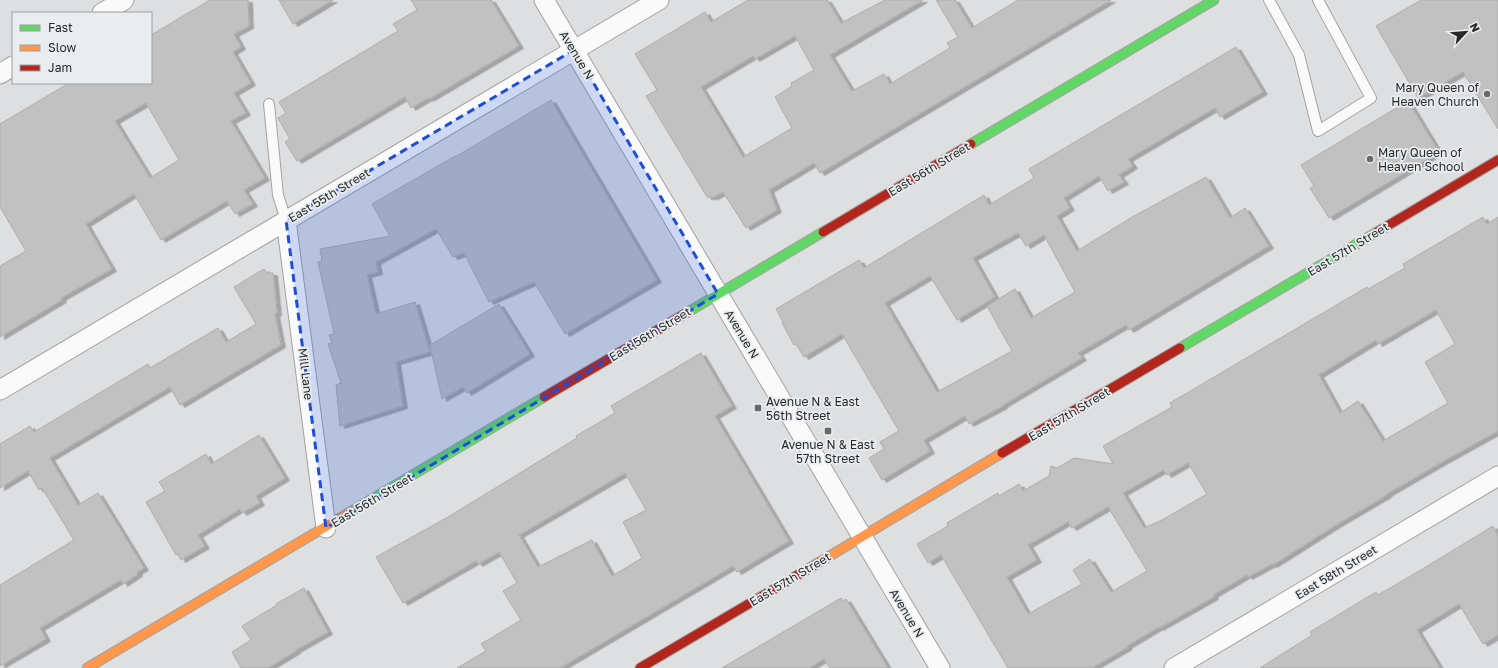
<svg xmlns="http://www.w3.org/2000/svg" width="1498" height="668" font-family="'Golos Text',sans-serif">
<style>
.building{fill:#c1c1c2;stroke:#adadad;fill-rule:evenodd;filter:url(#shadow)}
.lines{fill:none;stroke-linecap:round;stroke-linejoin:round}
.lane-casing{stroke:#a1a2a3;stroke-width:12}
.street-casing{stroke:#a1a2a3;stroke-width:21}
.fast-casing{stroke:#a1a2a3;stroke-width:11}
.slow-casing{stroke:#a1a2a3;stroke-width:11}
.jam-casing{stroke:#a1a2a3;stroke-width:11}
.lane{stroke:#fafafa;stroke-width:10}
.street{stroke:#fafafa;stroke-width:19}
.fast{stroke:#63d668;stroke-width:9}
.slow{stroke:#ff974d;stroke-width:9}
.jam{stroke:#b3261e;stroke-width:9}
.marked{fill:#1d4ed8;fill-opacity:0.2;stroke:#1d4ed8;stroke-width:3;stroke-dasharray:8 5;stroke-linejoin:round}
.poi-dot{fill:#686969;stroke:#eaedef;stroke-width:1.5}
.labels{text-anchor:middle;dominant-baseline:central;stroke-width:3.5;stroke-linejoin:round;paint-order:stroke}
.street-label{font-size:12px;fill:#282929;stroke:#eaedef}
.poi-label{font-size:12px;fill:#282929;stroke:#eaedef;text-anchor:start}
</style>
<defs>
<filter id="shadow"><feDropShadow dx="4.5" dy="2.5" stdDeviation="0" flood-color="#0004"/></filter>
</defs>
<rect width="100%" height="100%" fill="#dedfe1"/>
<g class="building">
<path d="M210,0h38l1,26 -15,8 7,13 -8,5 18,31 -17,10 12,20 -15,8 34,57 -21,12 9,14 -18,10 -8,-13 -66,39 -27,-46 -48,30 26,45 -51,29 1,2 -62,37v-71l26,-15 -26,-44v-83l69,-41h82v-48zM146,103l33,57 -29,18 -35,-57z"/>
<path d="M279,0h54l-40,24z"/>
<path d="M411,0h80l28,46 -90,53 -1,-1 -17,10 -6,-11 -108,64 -12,-19 5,-3 -12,-21 8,-5 -7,-11 119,-71 -5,-7 24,-14z"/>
<path d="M748,0h79l14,23 44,-23h38l-93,55 22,36 32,-17 6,10 60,-36 -3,-5 11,-6 -22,-37h19l17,28 46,-28h93l-291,173 -6,-10 -45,27 8,20 -31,18 -23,-36 -9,5h-7l-61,-101 11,-6 -22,-36 70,-42 6,10zM795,36l19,34 -23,13 1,3 -17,11 17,31 -49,29 -42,-70 52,-31 2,3z"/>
<path d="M1421,0h77v129l-35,-57 -45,26 -42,-72z"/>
<path d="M1236,47l27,45 -43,25 -5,-9 -87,51 5,7 -14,9 5,7 -16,9 -9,-15 -35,22 6,10 -13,8 20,35 57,-35 72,-39 24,41 15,-10 24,38 -140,84 -3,-5 -48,28 4,5 -79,47v1l-34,18 -4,-8 -41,24 6,11 -48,29 -13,-22 15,-9 -4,-7 19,-11 -57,-97 -38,23 -8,-13 -2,1 -12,-22 1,-1 -7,-13 83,-49 5,8 120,-73 5,10 45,-27 -5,-9zM1018,233l8,13 18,-11 31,57 -44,26 -16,-29 -28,17 25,45 -75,41 -52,-89 45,-27 27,44 38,-23 -22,-39z"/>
<path d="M551,100l106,180 -92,54 -31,-52 -45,20 -25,-49 -11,4 -17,-28 -60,33 2,10 -11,3 9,39 39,-12 15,50 -34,10 7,44 -63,20 -4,-41 5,-2 -13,-39 4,-1 -3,-8 5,-1 -16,-72 4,-1 -2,-12 70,-13 -18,-32 83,-48v1z"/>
<path d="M1408,101l31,51 -110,66 -19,-30 4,-2 -13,-21z"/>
<path d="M1483,217l4,7 11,-7v214l-56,31 -55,32v1l-51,30 -63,40 -1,-1 -24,13 -1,-2 -34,20 1,2 -55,31v-1l-32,19 1,1 -36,21h-84l-67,-113 -13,8 -11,-19 31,-18 -1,-3 51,-30 1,3 20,-12 4,7 26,-15 2,-10 6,2 17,-10 39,6 -10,-18 69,-39 -2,-4 197,-116 1,2 37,-21 -2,-4zM1436,310l19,34 -30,18 23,41 -65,38 -25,-40 -18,12 -21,-38 57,-35 2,4zM1188,463l19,31 -45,26 -18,8 -21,-35 40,-23 4,5zM1108,507l39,64 -36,21 -21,-33 -17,11 9,14 -54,30 -21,-37 30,-17 -9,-15 40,-23 4,6z"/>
<path d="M264,269l3,4h6l4,40 -2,1 6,31 -101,60 -10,-18 -120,71 28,47 20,-12 46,75 -7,4 1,2 -15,10 -2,-4 -81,48 6,11 -46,27v-81l74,-45 -32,-52 -3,2 -11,-19 -28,17v-44l30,-18 4,6 114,-68 2,4 68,-40 8,14 30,-18 -22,-37z"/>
<path d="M499,304l31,50 -63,39 -4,-6 -21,12 -12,-54z"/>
<path d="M701,353l31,53 -17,10 74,125 -52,31 -4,-6 -173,102h-103l29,-17 -5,-7 40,-24 -18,-29 14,-8 -18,-31 -21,12 -2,-3 -73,42 -27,-46 72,-40 129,-79 -1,-2 39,-23 -4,-7zM625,473l21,37 -23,12 19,36 -30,18 -20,-36 -54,27 -19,-32z"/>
<path d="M259,435l26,43 -29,18 4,7 -18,10 -2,-4 -42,26 7,11 -24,14 -3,-6 -2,1 -30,-53 19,-11 -6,-9 47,-28 5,10z"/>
<path d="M1493,526l5,10v99l-15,9 -24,-40 -42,26 23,38h-180l52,-33 -2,-3 66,-40 2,3 41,-24z"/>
<path d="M304,588l24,44 -32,18v1l-28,17h-27l-9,-16 19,-12 -9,-14 35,-21 -1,-1z"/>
<path d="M841,598l2,3 3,-2 42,69h-58l-6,-9 -15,9h-87z"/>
</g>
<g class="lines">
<g class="lane-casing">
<g id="lane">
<path d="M1269,0l30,55 19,76 53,-33 -53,-98"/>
<path d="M269,104l9,91 8,25"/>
</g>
</g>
<g class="street-casing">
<g id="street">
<path d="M544,0l396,668"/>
<path d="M102,13l22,-13"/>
<path d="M0,74l13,-8"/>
<path d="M286,220l40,308"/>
<path d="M0,390l659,-390"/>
<path d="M1174,668l324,-192"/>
</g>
</g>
<g class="fast-casing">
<g id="fast">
<path d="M971,144l243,-144"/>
<path d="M688,312l135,-80"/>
<path d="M1180,348l197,-116"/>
<path d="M352,511l192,-114"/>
</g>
</g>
<g class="slow-casing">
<g id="slow">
<path d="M818,563l184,-110"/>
<path d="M87,668l265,-157"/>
</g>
</g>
<g class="jam-casing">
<g id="jam">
<path d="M823,232l148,-88"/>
<path d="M1377,232l121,-72"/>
<path d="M544,397l144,-85"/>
<path d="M1002,453l178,-105"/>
<path d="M640,668l178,-105"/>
</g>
</g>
<use href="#lane" class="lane"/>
<use href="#street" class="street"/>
<use href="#fast" class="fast"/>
<use href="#slow" class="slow"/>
<use href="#jam" class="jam"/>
</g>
<path class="marked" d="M574,50l144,244 -392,234 -40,-308z"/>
<g class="poi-dot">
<circle cx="1487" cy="94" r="4"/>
<circle cx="1370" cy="159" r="4"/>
<rect x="754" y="404" width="8" height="8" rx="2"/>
<rect x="824" y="427" width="8" height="8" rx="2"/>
</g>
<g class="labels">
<g class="street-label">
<text transform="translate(577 55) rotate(59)">Avenue N</text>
<text transform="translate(929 169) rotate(-31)">East 56th Street</text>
<text transform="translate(329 195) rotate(-31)">East 55th Street</text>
<text transform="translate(1348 249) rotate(-31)">East 57th Street</text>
<text transform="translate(650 334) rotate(-31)">East 56th Street</text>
<text transform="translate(742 334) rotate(59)">Avenue N</text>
<text transform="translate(306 374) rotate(83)">Mill Lane</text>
<text transform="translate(1069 414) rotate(-31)">East 57th Street</text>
<text transform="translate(372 500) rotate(-31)">East 56th Street</text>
<text transform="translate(1336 572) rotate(-31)">East 58th Street</text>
<text transform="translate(790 579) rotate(-31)">East 57th Street</text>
<text transform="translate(907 613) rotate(59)">Avenue N</text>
</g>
<g class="poi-label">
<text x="1479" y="87" text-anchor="end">Mary Queen of<tspan x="1479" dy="14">Heaven Church</tspan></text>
<text x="1378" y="152">Mary Queen of<tspan x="1378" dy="14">Heaven School</tspan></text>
<text x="766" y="401">Avenue N &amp; East<tspan x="766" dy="14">56th Street</tspan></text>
<text x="828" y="444" text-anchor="middle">Avenue N &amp; East<tspan x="828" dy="14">57th Street</tspan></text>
</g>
</g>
<rect x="12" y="12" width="140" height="72" fill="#eaedef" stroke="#9c9fa0"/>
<rect x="20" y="25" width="20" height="6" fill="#63d668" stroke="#9c9fa0"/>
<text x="48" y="32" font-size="12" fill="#282929">Fast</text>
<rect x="20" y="45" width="20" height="6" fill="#ff974d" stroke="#9c9fa0"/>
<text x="48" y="52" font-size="12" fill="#282929">Slow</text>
<rect x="20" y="65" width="20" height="6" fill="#b3261e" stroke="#9c9fa0"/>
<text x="48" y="72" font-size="12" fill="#282929">Jam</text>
<g transform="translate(1466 32) rotate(64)" stroke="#eaedef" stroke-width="3" paint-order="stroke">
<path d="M0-3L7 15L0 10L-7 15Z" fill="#282929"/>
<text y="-6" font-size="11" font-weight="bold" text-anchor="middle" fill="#282929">N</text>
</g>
</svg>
